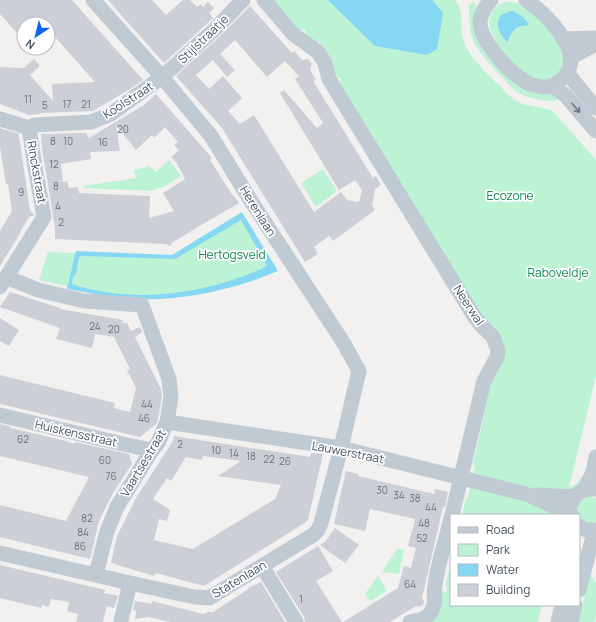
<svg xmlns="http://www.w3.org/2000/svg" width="596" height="622" font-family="Manrope,sans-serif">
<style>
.green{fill:#bcf3d4;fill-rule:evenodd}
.water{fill:#86d7f3;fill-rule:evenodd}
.building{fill:#cccfd5;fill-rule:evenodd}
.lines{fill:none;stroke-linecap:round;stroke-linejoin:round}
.minor{stroke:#c0cad3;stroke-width:15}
.oneway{stroke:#6b7682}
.labels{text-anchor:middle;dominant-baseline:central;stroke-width:3.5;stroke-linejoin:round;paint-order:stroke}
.number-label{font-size:10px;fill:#68717c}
.street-label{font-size:12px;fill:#47525f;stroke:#fff}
.park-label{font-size:12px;fill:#108852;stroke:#fff}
</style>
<rect width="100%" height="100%" fill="#f3f0f0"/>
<g class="green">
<path d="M271,0h184c10,11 4,28 9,42 5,15 23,31 34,42l3,1c2,6 5,8 10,12 12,11 27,8 42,14l43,49v216l-27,112 8,-5 7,-9 4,1 -25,40h-101l4,-17h2l7,-32 -2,-1 19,-86 3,-1 2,-11 -12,-47 -75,-116 2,-4 -3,-6h-3l-3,-10 -3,-1 -62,-98 3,-4 -3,-6 -3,10 -8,-32 -9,-12v6l-18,-11 7,-4 -4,-3 -3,2z"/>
<path d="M474,1l15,50 63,43 7,3 -4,4c-13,0 -29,-3 -40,-10 -12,-14 -39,-38 -43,-54 -3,-10 -3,-22 -3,-32z"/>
<path d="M507,2c5,0 11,1 15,3 18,11 60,54 31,72 -4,3 -10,4 -14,2 -5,-1 -10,-3 -14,-6 -15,-11 -43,-40 -34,-59 4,-8 8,-11 16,-12zM504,13l14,1 10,8c-4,5 -8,4 -12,7 -5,3 -6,9 -9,13l-8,-10 -1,-12z"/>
<path d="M169,160l12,16 -18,11 -12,4 -67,-3 -1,-2 53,-8 -2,-8 15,-4 7,6z"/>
<path d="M323,169l14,22 -21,16 -15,-24z"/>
<path d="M240,216l33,53 -48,16 -69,12 -55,-3 -62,-14 9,-28 124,5z"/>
<path d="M590,496l6,2v24c-19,5 -27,-20 -6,-26z"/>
<path d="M397,549l7,1 -5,24 -17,-2z"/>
<path d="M451,561v44h91l-4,17h-107l8,-34 7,5 1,-6 -2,-1z"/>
<path d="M590,574l6,9v33l-1,6h-20l7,-14z"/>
<path d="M378,576l9,15 -17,10 -5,-7z"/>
</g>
<g class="water">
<path d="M328,0h104l11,13 -6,36 -10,6 -52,-9z"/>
<path d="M513,11l10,6 6,7 -3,2c-10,-1 -16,7 -18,16h-1c-7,-8 -13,-15 -6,-27l7,-3z"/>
<path d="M242,212l36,59c-45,19 -95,30 -144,28 -22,-1 -44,-6 -67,-10l9,-38 96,4zM241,220l26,46c-57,28 -134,39 -195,18l1,-7 3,-3 3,-17 3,-1 93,3z"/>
</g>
<g class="building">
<path d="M0,0h72l71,80 -13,9 -37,22 -52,2 -1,1 -11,1 -29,-11v-37l24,1 10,-9 6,7 -10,9 23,26 -1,-17 43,-2 -47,-53v-5h-4l-5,-5 -7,5h-8v6l-5,5 -19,-21z"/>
<path d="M108,0h44l14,15 17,-15h7l7,7 4,-3 2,3 5,-5 6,6 -5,5 4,5 -49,45z"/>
<path d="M250,6l42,47 2,-2 8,9 6,-1 4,5 -2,6 6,10 -3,1 60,97 3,-2 5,9 -6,4 -3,17 3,4 -42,31 -4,-5 -15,11 4,7 -13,8 -83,-134 -46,-52 44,-40zM235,40l32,37 18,-16 14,15 -4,3 28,44 -6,5 -33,-38 -4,3 59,97 16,-10 7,10 -3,12 -12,-2 -6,-8 -27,20 -60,-97 -14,9 -12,-13 14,-13 -19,-22 -14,13 -13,-14 17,-15 14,17 8,-7 -15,-16z"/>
<path d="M156,94l56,64 -2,2 23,36h1l5,7 -31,18 -35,21 -3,4 -5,-2 -110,-5v-11l-13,-80 -1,-14 45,-1 3,5 55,-33zM116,125l20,25 16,-15 2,3 11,-11 13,15 -4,3 5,5 -8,7 5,5 9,17 -22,14 11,18 -25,7 1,-22 -71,-3 -1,-6 -9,1 -2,-7 -4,1 -2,-18 30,-5 -1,-7 30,-1z"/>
<path d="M0,128l19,6v2l11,75 5,4 -6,2 -9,15h1l-21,34v-35l12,-20 -4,-27h-2l-6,-37z"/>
<path d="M10,292l50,16v1l63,11 -1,3h5l4,8 9,-4 2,5 -7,5 26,52 1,8 -5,26 -17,14 -140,-33v-29l115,28 -1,5 16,4 6,-24 -9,-18 3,-1 -16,-32 -19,-3 -3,14 -36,-9 4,-11 -60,-21z"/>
<path d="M0,318l19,12 -10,16 -9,-5z"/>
<path d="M0,424l11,3v1l55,13 9,3v-2l54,12 3,10 -19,29 -14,28 -9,38 -90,-22v-32l66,16 23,-44 -89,-21z"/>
<path d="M174,436l136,21 1,-4 12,1 -15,66 -2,2 -102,64 -48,-13 -2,3 -43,-13 6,-27 19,-38 37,-57zM203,456l38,5 -23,15 63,9 -6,14 -82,50 -39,-9 5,-21 8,2 3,-11 -17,-11 14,-21 4,3 15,-24 16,3z"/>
<path d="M346,471l12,3v2l76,18 1,-5 13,3 -3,15h-2l-21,91 2,3 -1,4 -4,2 -3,-1 -26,16h-47l55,-34 6,-22 7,2 5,-20 -8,-2 7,-27 -45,-10 -5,22 -31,-7z"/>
<path d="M335,528l24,17 -14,18 -25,-18 5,-3z"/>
<path d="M318,546l15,25 -17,10 26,41h-37l-1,-5 -28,-45z"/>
<path d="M0,565l105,25 -1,3 14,3 -3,10 -1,2 -7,-2 -4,16h-27l2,-8 -11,-3 2,-9 -18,-3 -2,8 -7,-2 -1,3 -41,-10z"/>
<path d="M261,582l24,40h-115l-21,-5 -14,2 1,-8 -3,-1 2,-9 17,3v-3l51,13 5,-2h5l34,-22 3,-3z"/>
</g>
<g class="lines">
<g class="minor">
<path d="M264,0l29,34 25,18 7,11 4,16 6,10 139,227 6,8 13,13 5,13 -1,7 -13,24 -32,134"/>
<path d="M491,0c-5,5 -10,14 -11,21 -1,20 33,56 50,63 3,1 8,2 12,3 8,1 15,-3 21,-9 25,-23 -17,-65 -37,-78"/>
<path d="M563,39l33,-1"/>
<path d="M570,58l26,-14"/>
<path d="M568,74l28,34"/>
<path d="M553,86l13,10 30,35"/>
<path d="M0,119l29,9"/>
<path d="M29,128l6,-3 56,-3 20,-8 51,-37 52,-47 29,-30"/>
<path d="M6,277l32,13 46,11 58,4 27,74 2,18 -4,25 -9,21 -6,7 -35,57 -10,24 -11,43"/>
<path d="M0,287l44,-70 -9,-50 -6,-39"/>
<path d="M0,415l123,29 29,6"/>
<path d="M167,422l174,26 185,46 45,20"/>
<path d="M585,489l8,-17 3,-15"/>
<path d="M537,495l38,2"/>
<path d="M571,505c3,-12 13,-17 25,-16"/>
<path d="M579,526l7,4h10"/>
<path d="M0,553l130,30 65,14 14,1 104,-63 5,-5 3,-7 20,-75 18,-77 -16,-29 -92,-141 -40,-65 -49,-59 -69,-77"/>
<path d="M262,566l34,56"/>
<path d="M579,590l14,-53 3,-5"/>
<path d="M121,621l9,-38"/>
<path d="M410,622c9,-2 15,-2 21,-10 6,-9 2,-18 4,-27 3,-23 11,-45 16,-67"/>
<path d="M558,622l4,-17"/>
<path d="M571,622l4,-17"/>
</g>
</g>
<defs><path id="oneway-shaft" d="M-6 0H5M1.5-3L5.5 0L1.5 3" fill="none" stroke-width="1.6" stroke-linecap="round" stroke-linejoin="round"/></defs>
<use class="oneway" href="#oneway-shaft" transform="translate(576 108) rotate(50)"/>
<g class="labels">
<g class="number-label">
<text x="28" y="99">11</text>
<text x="67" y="104">17</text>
<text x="86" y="104">21</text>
<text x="45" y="105">5</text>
<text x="123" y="129">20</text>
<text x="53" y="141">8</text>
<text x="68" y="141">10</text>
<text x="103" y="142">16</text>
<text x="54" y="164">12</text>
<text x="56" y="186">8</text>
<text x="21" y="192">9</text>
<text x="58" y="206">4</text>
<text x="61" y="222">2</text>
<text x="95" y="326">24</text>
<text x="114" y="329">20</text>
<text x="147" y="404">44</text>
<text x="144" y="418">46</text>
<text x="23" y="439">62</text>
<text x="180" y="444">2</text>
<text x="216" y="450">10</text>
<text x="234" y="453">14</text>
<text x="251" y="456">18</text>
<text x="269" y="459">22</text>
<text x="105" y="460">60</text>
<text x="285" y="461">26</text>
<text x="111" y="476">76</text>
<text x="382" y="490">30</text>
<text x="399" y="495">34</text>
<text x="415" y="498">38</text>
<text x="431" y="507">44</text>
<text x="87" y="518">82</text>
<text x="424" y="523">48</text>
<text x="83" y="532">84</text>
<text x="422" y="538">52</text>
<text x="80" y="546">86</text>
<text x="410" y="584">64</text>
<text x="301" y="599">1</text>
</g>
<g class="street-label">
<text transform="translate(203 39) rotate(-44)">Stijlstraatje</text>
<text transform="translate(128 100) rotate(-33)">Koolstraat</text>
<text transform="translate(37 172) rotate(80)">Rinckstraat</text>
<text transform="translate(258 211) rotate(58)">Herenlaan</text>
<text transform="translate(469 305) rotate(57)">Neerwal</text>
<text transform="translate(76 433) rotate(13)">Huiskensstraat</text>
<text transform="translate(348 452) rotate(11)">Lauwerstraat</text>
<text transform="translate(143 463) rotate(-59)">Vaartsestraat</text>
<text transform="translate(239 579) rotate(-31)">Statenlaan</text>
</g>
<g class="park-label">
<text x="510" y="195">Ecozone</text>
<text x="232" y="254">Hertogsveld</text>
<text x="558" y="272">Raboveldje</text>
</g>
</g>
<rect x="450" y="514" width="130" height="92" fill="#ffffff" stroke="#b5babf"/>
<rect x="458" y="527" width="20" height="6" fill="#c0cad3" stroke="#b5babf"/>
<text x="486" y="534" font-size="12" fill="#47525f">Road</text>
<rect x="458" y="544" width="20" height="12" fill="#bcf3d4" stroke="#b5babf"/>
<text x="486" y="554" font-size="12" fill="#47525f">Park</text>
<rect x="458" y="564" width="20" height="12" fill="#86d7f3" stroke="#b5babf"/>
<text x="486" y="574" font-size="12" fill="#47525f">Water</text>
<rect x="458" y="584" width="20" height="12" fill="#cccfd5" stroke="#b5babf"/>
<text x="486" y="594" font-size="12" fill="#47525f">Building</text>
<g transform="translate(36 36) rotate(215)"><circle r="19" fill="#ffffff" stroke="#b5babf"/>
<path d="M0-3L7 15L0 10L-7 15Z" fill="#0b64f2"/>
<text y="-6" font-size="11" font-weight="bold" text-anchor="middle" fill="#47525f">N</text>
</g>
</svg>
